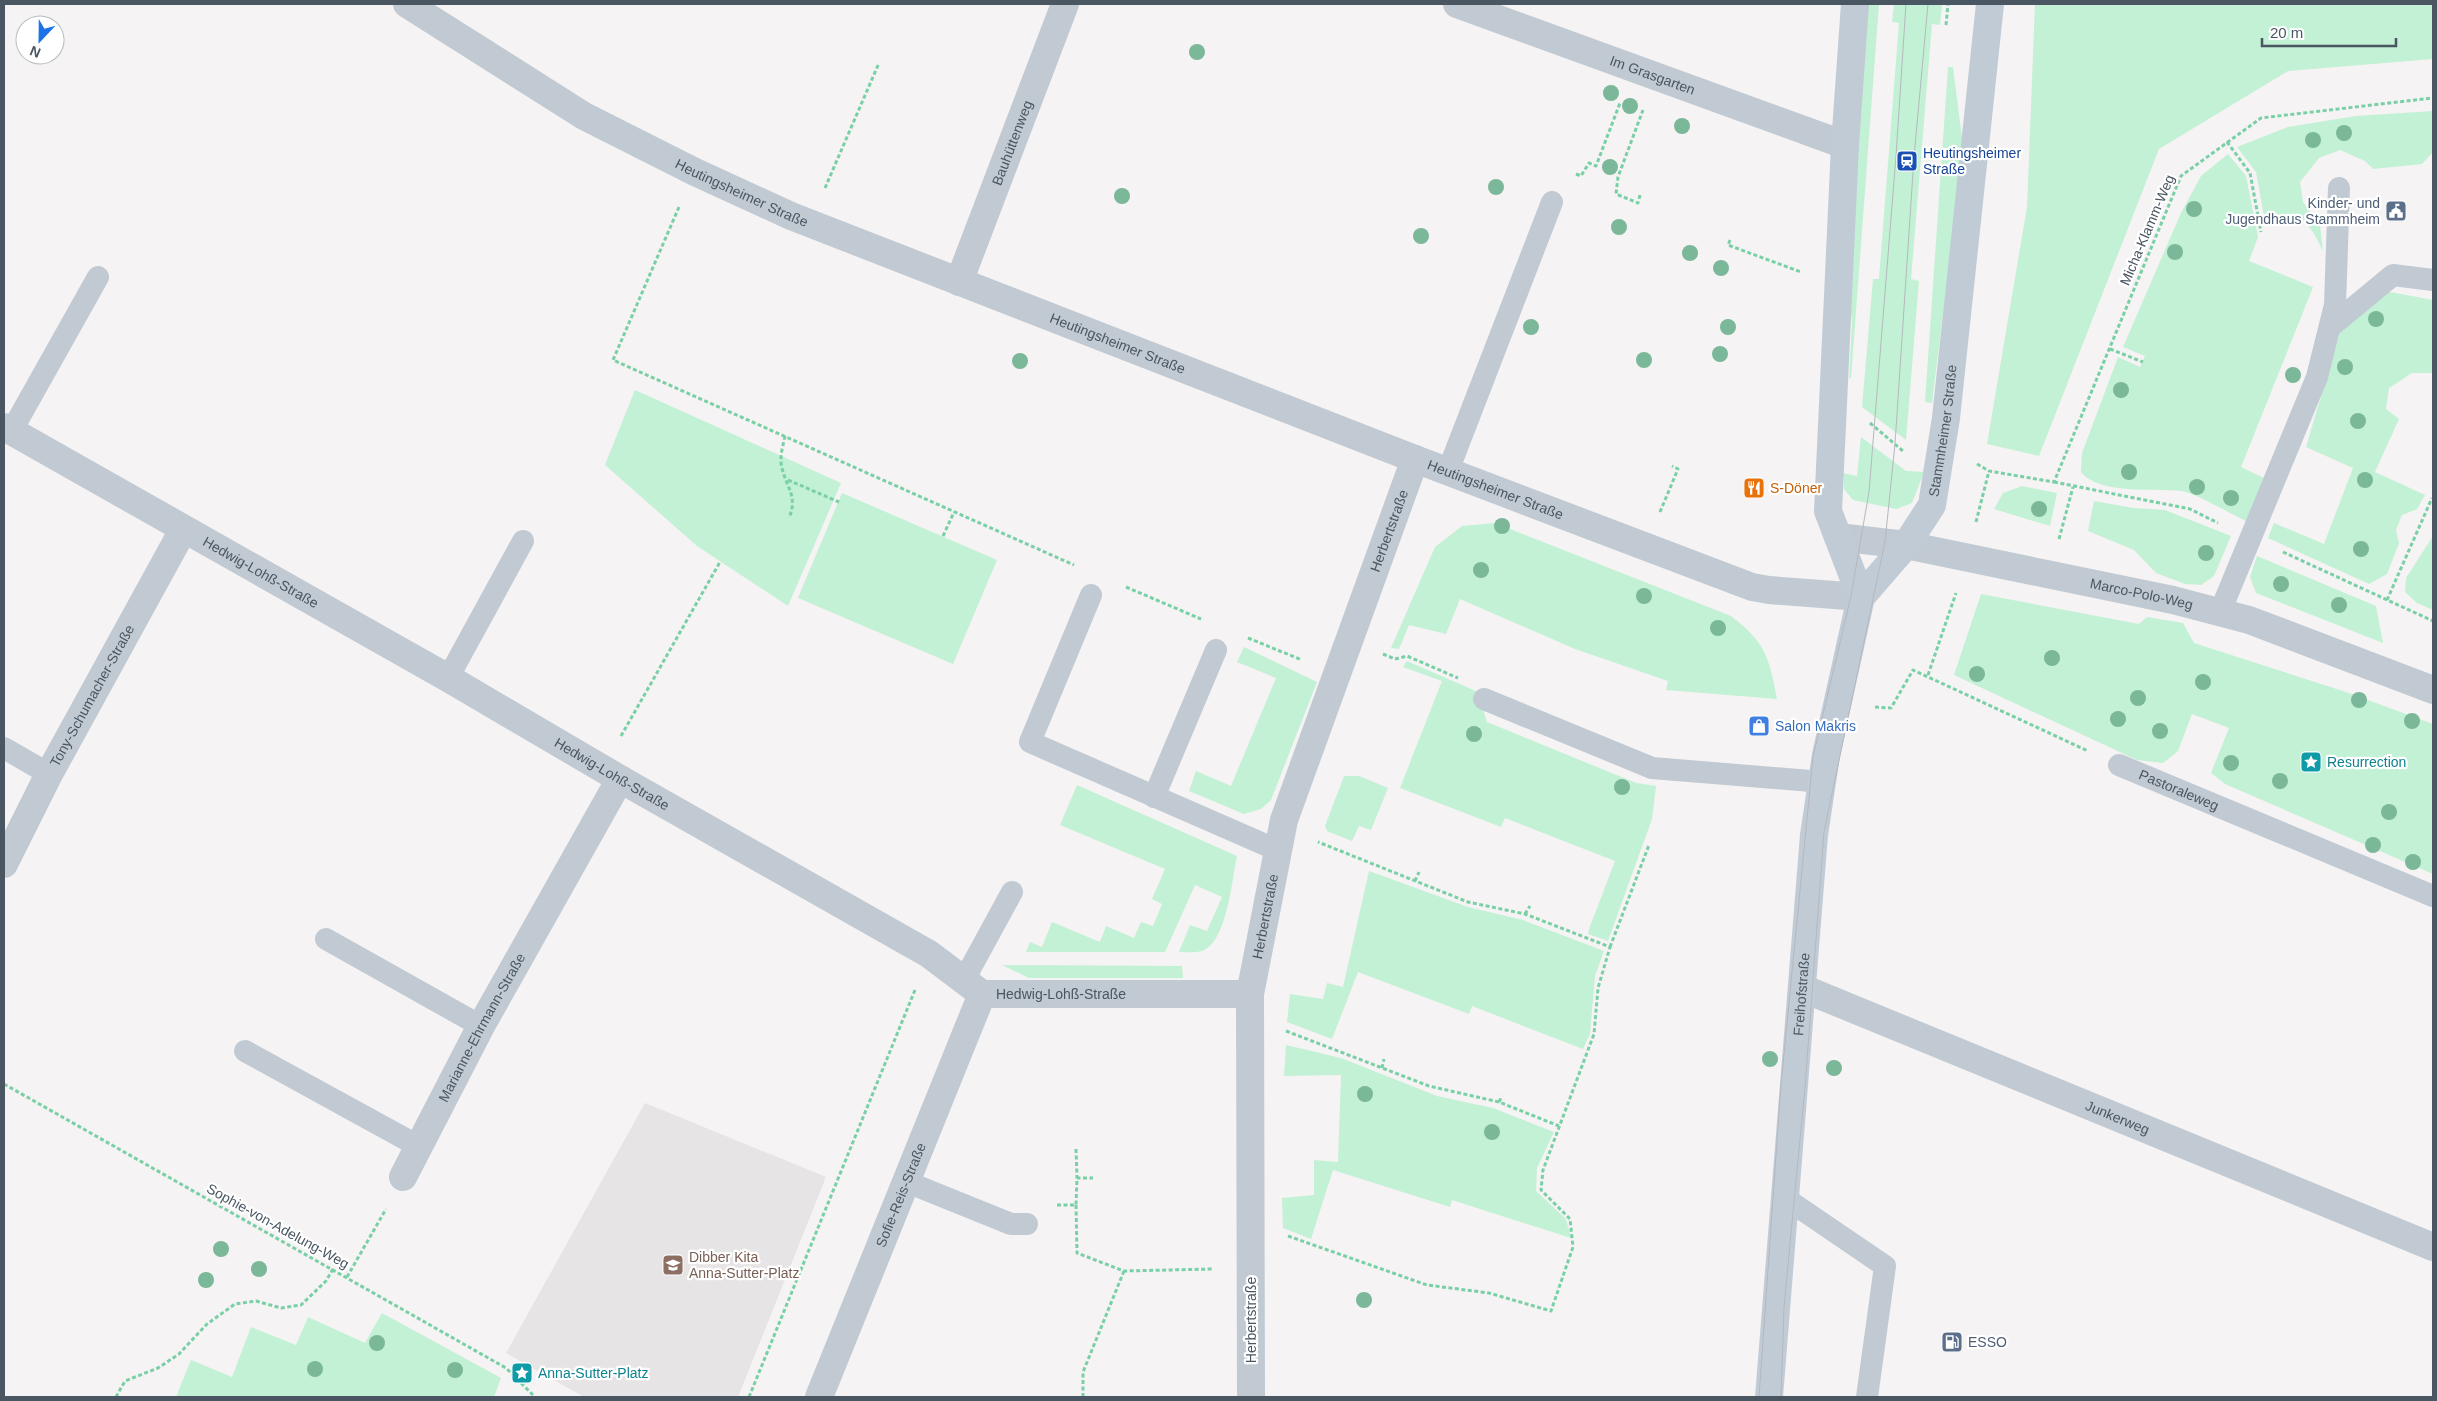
<svg xmlns="http://www.w3.org/2000/svg" width="2437" height="1401" font-family="Helvetica,sans-serif">
<style>
.education{fill:#e6e4e5}
.green{fill:#c3f1d5}
.lines{fill:none;stroke-linecap:round;stroke-linejoin:round}
.path{stroke:#7ad0a6;stroke-width:3;stroke-dasharray:4 2.5;stroke-linecap:butt}
.lane{stroke:#c1cad2;stroke-width:22}
.street{stroke:#c1cad2;stroke-width:28}
.secondary{stroke:#c1cbd6;stroke-width:28}
.tram{stroke:#b5b8bd;stroke-width:1}
.tree{fill:#7bb799}
.labels{text-anchor:middle;dominant-baseline:central;stroke-width:4.5;stroke-linejoin:round;paint-order:stroke}
.street-label{font-size:14px;fill:#4a5661;stroke:#fff}
.transit-label{font-size:14px;fill:#164399;stroke:#fff;text-anchor:start}
.service-label{font-size:14px;fill:#4e5e75;stroke:#fff;text-anchor:end}
.food-label{font-size:14px;fill:#c56008;stroke:#fff;text-anchor:start}
.shop-label{font-size:14px;fill:#366cbe;stroke:#fff;text-anchor:start}
.culture-label{font-size:14px;fill:#0d838f;stroke:#fff;text-anchor:start}
.education-label{font-size:14px;fill:#785e54;stroke:#fff;text-anchor:start}
</style>
<rect width="100%" height="100%" fill="#f5f3f3"/>
<path class="education" d="M645,1103l181,74 -88,220h-154l-78,-44z"/>
<g class="green">
<path d="M1865,4h14l-28,374h-2l3,-56 -8,-61z"/>
<path d="M1894,4h48l-2,21 -8,-1 -21,255 8,2 -13,159 -44,-33 11,-128h6l20,-256 -7,-1z"/>
<path d="M2035,4h398v55l-145,12 -129,78 -120,307 -52,-12 40,-237z"/>
<path d="M1948,67h5l9,71 -2,39 -28,226 -7,-1z"/>
<path d="M2433,111v41l-11,12 -49,5 -8,-8 -25,-11 -21,8 -19,24 3,20 17,23 3,26c-15,-31 -22,-40 -58,-29l-9,-50 -19,-25 51,-20 68,-11z"/>
<path d="M2228,154l18,22 12,61 -9,24 64,26 -72,180 25,12 -18,43c-16,-7 -52,-29 -67,-31 -28,-3 -82,4 -100,-19l1,-19 36,-96 22,10 5,-11 -22,-9 58,-134 20,-37z"/>
<path d="M2385,291l48,9v73h-21l-23,15 -3,21 13,10 -24,53 50,23 -8,14 -15,6 -6,15 3,13 -12,31 -18,10 -101,-46 6,-15 50,21 29,-76 -47,-21 34,-115z"/>
<path d="M635,390l206,93 -53,123 -91,-60 -92,-81z"/>
<path d="M1861,437l45,34 18,1 -12,31 -16,6 -43,-9 -9,-11 -1,-16 14,3z"/>
<path d="M2022,486l35,7 -7,33 -56,-17 9,-16z"/>
<path d="M842,493l155,67 -44,104 -155,-66z"/>
<path d="M2094,501l39,7 32,2 66,26 -17,40 -13,9 -16,-1 -29,-11 -22,-23 -46,-19z"/>
<path d="M1495,523l236,93c35,27 38,41 46,83l-111,-9 2,-9 -93,-32 -115,-50 -14,35 -37,-9 -10,24 -8,-1 44,-101 27,-21z"/>
<path d="M2433,536v74l-16,-7 -12,-11 1,-14z"/>
<path d="M2257,556l119,50 7,37 -127,-50 -6,-16z"/>
<path d="M1981,594l158,30 8,-7 36,6 11,20 155,50 84,31v150l-208,-90 -14,-11 18,-45 -37,-14 -14,37 -15,12 -26,-3 -183,-85z"/>
<path d="M1244,647l73,35 -46,118 -10,9 -17,5 -55,-23 7,-20 35,15 45,-108 -39,-16z"/>
<path d="M1407,661l71,31 9,30 149,61 20,3 -4,33 -44,122 -20,-7 1,-5 26,-68 -110,-43 -4,9 -101,-39 42,-107 -39,-14z"/>
<path d="M1344,776h15l29,12 -17,42 -12,-4 -7,15 -25,-10 -2,-5z"/>
<path d="M1077,785l160,71c-5,23 -10,87 -35,95 -7,2 -16,1 -23,1l11,-27 17,6 15,-34 -27,-12 -30,67h-139l4,-10 12,5 10,-25 48,20 6,-16 28,12 7,-16 12,4 9,-22 -10,-5 13,-30 -105,-44z"/>
<path d="M1369,871l99,36 55,13 81,31 -9,25 -5,58 -7,15 -111,-43 -3,8 -111,-42 -26,67 -45,-17 3,-28 33,5 4,-16 16,4z"/>
<path d="M1002,965l180,1 1,12h-154z"/>
<path d="M1286,1045l55,13 96,38 56,12 61,24 -17,36 -1,23 30,28 5,19 -119,-38 -2,7 -117,-37 -22,69 -28,-11 -1,-30 32,-3v-35l24,2 3,-87 -57,1z"/>
<path d="M382,1313l119,65 -7,19h-318l15,-37 41,17 19,-50 45,18 12,-28 57,26z"/>
</g>
<g class="lines">
<g class="path">
<path d="M1946,25l2,-21"/>
<path d="M2227,142l23,31 11,59"/>
<path d="M1576,174l5,2 8,-13 7,3 24,-63"/>
<path d="M825,188l54,-125"/>
<path d="M1640,195l-2,8 -22,-9 2,-17 25,-67"/>
<path d="M679,207l-66,153 461,205"/>
<path d="M1730,240l-2,5 73,27"/>
<path d="M2110,349l33,13"/>
<path d="M1870,423l33,28"/>
<path d="M785,436c-2,10 -6,22 -3,32 5,21 16,28 7,50"/>
<path d="M1977,464l12,7 65,11 127,-306 80,-58 172,-20"/>
<path d="M788,480l51,22"/>
<path d="M2054,482l136,27 28,14"/>
<path d="M1660,512l18,-43 -6,-3"/>
<path d="M1976,522l13,-51"/>
<path d="M943,536l11,-24"/>
<path d="M2059,539l14,-52"/>
<path d="M2283,552l150,69"/>
<path d="M1126,587l75,32"/>
<path d="M2387,600l45,-102"/>
<path d="M1248,638l54,22"/>
<path d="M1383,654l12,5 12,-3 51,22"/>
<path d="M1928,675l28,-82"/>
<path d="M1875,707l16,1 22,-38 175,81"/>
<path d="M621,736l99,-174"/>
<path d="M1415,881l4,-9"/>
<path d="M1525,914l5,-8"/>
<path d="M1610,947l39,-102"/>
<path d="M1286,1031l143,55 70,16 60,24"/>
<path d="M1382,1068l2,-9"/>
<path d="M4,1084l502,284 29,29"/>
<path d="M1499,1102l3,-6"/>
<path d="M1076,1149l1,29"/>
<path d="M1057,1205h19l1,-27h16"/>
<path d="M1076,1205l1,48 47,18 88,-2"/>
<path d="M1288,1236l139,49 62,8 62,18 22,-64 -3,-28 -29,-29 2,-20 51,-136 4,-46 12,-41 -85,-33 -57,-12 -150,-60"/>
<path d="M347,1277l39,-68"/>
<path d="M116,1397l9,-16 33,-13 21,-14 28,-30 28,-20 21,-3 25,7 20,-3 25,-24 7,-12"/>
<path d="M749,1397l166,-407"/>
<path d="M1083,1397v-25l41,-101"/>
</g>
<g class="lane">
<path d="M2330,327l63,-52 40,5"/>
<path d="M11,432l87,-155"/>
<path d="M1448,471l104,-269"/>
<path d="M1091,595l-61,147 247,108"/>
<path d="M2220,612l97,-235 18,-72 4,-117"/>
<path d="M448,678l75,-137"/>
<path d="M1484,699l168,69 171,14"/>
<path d="M4,748l45,26"/>
<path id="s1" d="M2119,765l314,131"/>
<path d="M1154,797l62,-147"/>
<path d="M326,939l155,87"/>
<path d="M964,980l48,-88"/>
<path d="M245,1051l175,96"/>
<path d="M907,1182l104,42h16"/>
<path d="M1785,1198l100,68 -18,131"/>
</g>
<g class="street">
<path id="s2" d="M407,4l177,112 111,56 96,44 624,243 337,128 17,3 92,7"/>
<path id="s3" d="M1457,4l388,141"/>
<path id="s4" d="M959,282l106,-278"/>
<path id="s5" d="M4,427l444,251 172,101 309,175 53,40h268"/>
<path id="s6" d="M1838,537l68,8 267,55 76,20 184,70"/>
<path id="s7" d="M4,864l45,-90 134,-244"/>
<path id="s8" d="M1802,988l631,259"/>
<path id="s9" d="M403,1177l78,-151 139,-247"/>
<path id="s10" d="M819,1397l163,-403"/>
<path id="s11" d="M1251,1397l-1,-403 34,-174 131,-361"/>
</g>
<g class="secondary">
<path d="M1855,4l-10,141 -17,366 33,86"/>
<path id="s12" d="M1769,1397l45,-562 12,-80 35,-158 45,-52 26,-40 14,-87 44,-414"/>
</g>
<g class="tram">
<path d="M1759,1397l22,-312 32,-328 38,-161 18,-104 27,-336 10,-152"/>
<path d="M1781,1397l3,-90 21,-220 19,-255 61,-290 10,-98 19,-287 14,-153"/>
</g>
</g>
<g class="tree">
<circle cx="1197" cy="52" r="8"/>
<circle cx="1611" cy="93" r="8"/>
<circle cx="1630" cy="106" r="8"/>
<circle cx="1682" cy="126" r="8"/>
<circle cx="2344" cy="133" r="8"/>
<circle cx="2313" cy="140" r="8"/>
<circle cx="1610" cy="167" r="8"/>
<circle cx="1496" cy="187" r="8"/>
<circle cx="1122" cy="196" r="8"/>
<circle cx="2194" cy="209" r="8"/>
<circle cx="1619" cy="227" r="8"/>
<circle cx="1421" cy="236" r="8"/>
<circle cx="2175" cy="252" r="8"/>
<circle cx="1690" cy="253" r="8"/>
<circle cx="1721" cy="268" r="8"/>
<circle cx="2376" cy="319" r="8"/>
<circle cx="1531" cy="327" r="8"/>
<circle cx="1728" cy="327" r="8"/>
<circle cx="1720" cy="354" r="8"/>
<circle cx="1644" cy="360" r="8"/>
<circle cx="1020" cy="361" r="8"/>
<circle cx="2345" cy="367" r="8"/>
<circle cx="2293" cy="375" r="8"/>
<circle cx="2121" cy="390" r="8"/>
<circle cx="2358" cy="421" r="8"/>
<circle cx="2129" cy="472" r="8"/>
<circle cx="2365" cy="480" r="8"/>
<circle cx="2197" cy="487" r="8"/>
<circle cx="2231" cy="498" r="8"/>
<circle cx="2039" cy="509" r="8"/>
<circle cx="1502" cy="526" r="8"/>
<circle cx="2361" cy="549" r="8"/>
<circle cx="2206" cy="553" r="8"/>
<circle cx="1481" cy="570" r="8"/>
<circle cx="2281" cy="584" r="8"/>
<circle cx="1644" cy="596" r="8"/>
<circle cx="2339" cy="605" r="8"/>
<circle cx="1718" cy="628" r="8"/>
<circle cx="2052" cy="658" r="8"/>
<circle cx="1977" cy="674" r="8"/>
<circle cx="2203" cy="682" r="8"/>
<circle cx="2138" cy="698" r="8"/>
<circle cx="2359" cy="700" r="8"/>
<circle cx="2118" cy="719" r="8"/>
<circle cx="2412" cy="721" r="8"/>
<circle cx="2160" cy="731" r="8"/>
<circle cx="1474" cy="734" r="8"/>
<circle cx="2231" cy="763" r="8"/>
<circle cx="2280" cy="781" r="8"/>
<circle cx="1622" cy="787" r="8"/>
<circle cx="2389" cy="812" r="8"/>
<circle cx="2373" cy="845" r="8"/>
<circle cx="2413" cy="862" r="8"/>
<circle cx="1770" cy="1059" r="8"/>
<circle cx="1834" cy="1068" r="8"/>
<circle cx="1365" cy="1094" r="8"/>
<circle cx="1492" cy="1132" r="8"/>
<circle cx="221" cy="1249" r="8"/>
<circle cx="259" cy="1269" r="8"/>
<circle cx="206" cy="1280" r="8"/>
<circle cx="1364" cy="1300" r="8"/>
<circle cx="377" cy="1343" r="8"/>
<circle cx="315" cy="1369" r="8"/>
<circle cx="455" cy="1370" r="8"/>
</g>
<defs>
<g id="station-square" transform="scale(1.125)"><rect x="-9" y="-9" width="18" height="18" rx="4" fill="#1a4fb4" stroke="#fff"/><path d="M-3-6H3Q5-6 5-4V2Q5 4 3 4L4.5 6H3L1.5 4h-3L-3 6H-4.5L-3 4Q-5 4-5 2V-4Q-5-6-3-6ZM-3.5-4v3h7v-3ZM-3.5 1v1.5H-2V1ZM2 1v1.5H3.5V1Z" fill="#fff"/></g>
<g id="civic-square" transform="scale(1.125)"><rect x="-9" y="-9" width="18" height="18" rx="4" fill="#5c6f8a" stroke="#fff"/><path d="M-.6-6.5H3V-4.5H.6V-3L4-1V1h2V6H-6V1h2V-1L-.6-3ZM-1.2 2.5V6h2.4V2.5Z" fill="#fff"/></g>
<g id="restaurant-square" transform="scale(1.125)"><rect x="-9" y="-9" width="18" height="18" rx="4" fill="#e8710a" stroke="#fff"/><path d="M-5-6h1v4h1v-4h1v4h1v-4h1v5L-1.5 .5V6h-2V.5L-5-1ZM5-6V6H3V1.5H1.5Q1.5-4 5-6Z" fill="#fff"/></g>
<g id="shop-square" transform="scale(1.125)"><rect x="-9" y="-9" width="18" height="18" rx="4" fill="#3f7fe0" stroke="#fff"/><path d="M-5-2.5h2.3a2.7 3.5 0 0 1 5.4 0H5L5.5 6h-11ZM-1.5-2.5h3a1.5 2.3 0 0 0-3 0Z" fill="#fff"/></g>
<g id="sight-square" transform="scale(1.125)"><rect x="-9" y="-9" width="18" height="18" rx="4" fill="#0f9aa8" stroke="#fff"/><path d="M0-6L1.8-2.2L6-1.7L2.9 1.2L3.7 5.4L0 3.3L-3.7 5.4L-2.9 1.2L-6-1.7L-1.8-2.2Z" fill="#fff"/></g>
<g id="school-square" transform="scale(1.125)"><rect x="-9" y="-9" width="18" height="18" rx="4" fill="#8d6e63" stroke="#fff"/><path d="M0-5L7-2L0 1L-7-2ZM-4 1L0 2.5L4 1V4Q0 6-4 4Z" fill="#fff"/></g>
<g id="fuel-square" transform="scale(1.125)"><rect x="-9" y="-9" width="18" height="18" rx="4" fill="#5c6f8a" stroke="#fff"/><path d="M-5.5-6h7V0h2V4h1.3V-2.5L3-4.5l.8-.8L6-3V5H2.5V1h-1V6h-7ZM-4.2-4.7v3.2H.2V-4.7Z" fill="#fff"/></g>
</defs>
<g fill-rule="evenodd">
<use href="#station-square" x="1907" y="161"/>
<use href="#civic-square" x="2396" y="211"/>
<use href="#restaurant-square" x="1754" y="488"/>
<use href="#shop-square" x="1759" y="726"/>
<use href="#sight-square" x="2311" y="762"/>
<use href="#school-square" x="673" y="1265"/>
<use href="#fuel-square" x="1952" y="1342"/>
<use href="#sight-square" x="522" y="1373"/>
</g>
<g class="labels">
<g class="street-label">
<text stroke="none"><textPath href="#s3" startOffset="208">Im Grasgarten</textPath></text>
<text stroke="none"><textPath href="#s4" startOffset="149">Bauhüttenweg</textPath></text>
<text stroke="none"><textPath href="#s2" startOffset="385">Heutingsheimer Straße</textPath></text>
<text transform="translate(2147 230) rotate(-67)">Micha-Klamm-Weg</text>
<text stroke="none"><textPath href="#s2" startOffset="790">Heutingsheimer Straße</textPath></text>
<text stroke="none"><textPath href="#s12" startOffset="998">Stammheimer Straße</textPath></text>
<text stroke="none"><textPath href="#s2" startOffset="1195">Heutingsheimer Straße</textPath></text>
<text stroke="none"><textPath href="#s11" startOffset="888">Herbertstraße</textPath></text>
<text stroke="none"><textPath href="#s5" startOffset="295">Hedwig-Lohß-Straße</textPath></text>
<text stroke="none"><textPath href="#s6" startOffset="309">Marco-Polo-Weg</textPath></text>
<text stroke="none"><textPath href="#s7" startOffset="190">Tony-Schumacher-Straße</textPath></text>
<text stroke="none"><textPath href="#s5" startOffset="700">Hedwig-Lohß-Straße</textPath></text>
<text stroke="none"><textPath href="#s1" startOffset="65">Pastoraleweg</textPath></text>
<text stroke="none"><textPath href="#s11" startOffset="482">Herbertstraße</textPath></text>
<text stroke="none"><textPath href="#s5" startOffset="1210">Hedwig-Lohß-Straße</textPath></text>
<text stroke="none"><textPath href="#s12" startOffset="404">Freihofstraße</textPath></text>
<text stroke="none"><textPath href="#s9" startOffset="169">Marianne-Ehrmann-Straße</textPath></text>
<text stroke="none"><textPath href="#s8" startOffset="341">Junkerweg</textPath></text>
<text stroke="none"><textPath href="#s10" startOffset="218">Sofie-Reis-Straße</textPath></text>
<text transform="translate(278 1226) rotate(29)">Sophie-von-Adelung-Weg</text>
<text transform="translate(1251 1320) rotate(-90)">Herbertstraße</text>
</g>
<g class="transit-label">
<text x="1923" y="153">Heutingsheimer<tspan x="1923" dy="16">Straße</tspan></text>
</g>
<g class="service-label">
<text x="2380" y="203">Kinder- und<tspan x="2380" dy="16">Jugendhaus Stammheim</tspan></text>
<text x="1968" y="1342" text-anchor="start">ESSO</text>
</g>
<g class="food-label">
<text x="1770" y="488">S-Döner</text>
</g>
<g class="shop-label">
<text x="1775" y="726">Salon Makris</text>
</g>
<g class="culture-label">
<text x="2327" y="762">Resurrection</text>
<text x="538" y="1373">Anna-Sutter-Platz</text>
</g>
<g class="education-label">
<text x="689" y="1257">Dibber Kita<tspan x="689" dy="16">Anna-Sutter-Platz</tspan></text>
</g>
</g>
<rect width="2437" height="1401" fill="none" stroke="#4a5661" stroke-width="10"/>
<g transform="translate(40 40) rotate(202)"><circle r="24" fill="#ffffff" stroke="#b7bbc0"/>
<path d="M0-4L9 19L0 12L-9 19Z" fill="#1a73e8"/>
<text y="-8" font-size="14" font-weight="bold" text-anchor="middle" fill="#4a5661">N</text>
</g>
<path d="M2262 38v8h134v-8" fill="none" stroke="#4a5661" stroke-width="2.5"/>
<text x="2270" y="38" font-size="15" fill="#4a5661" stroke="#ffffff" stroke-width="4" paint-order="stroke">20 m</text>
</svg>
